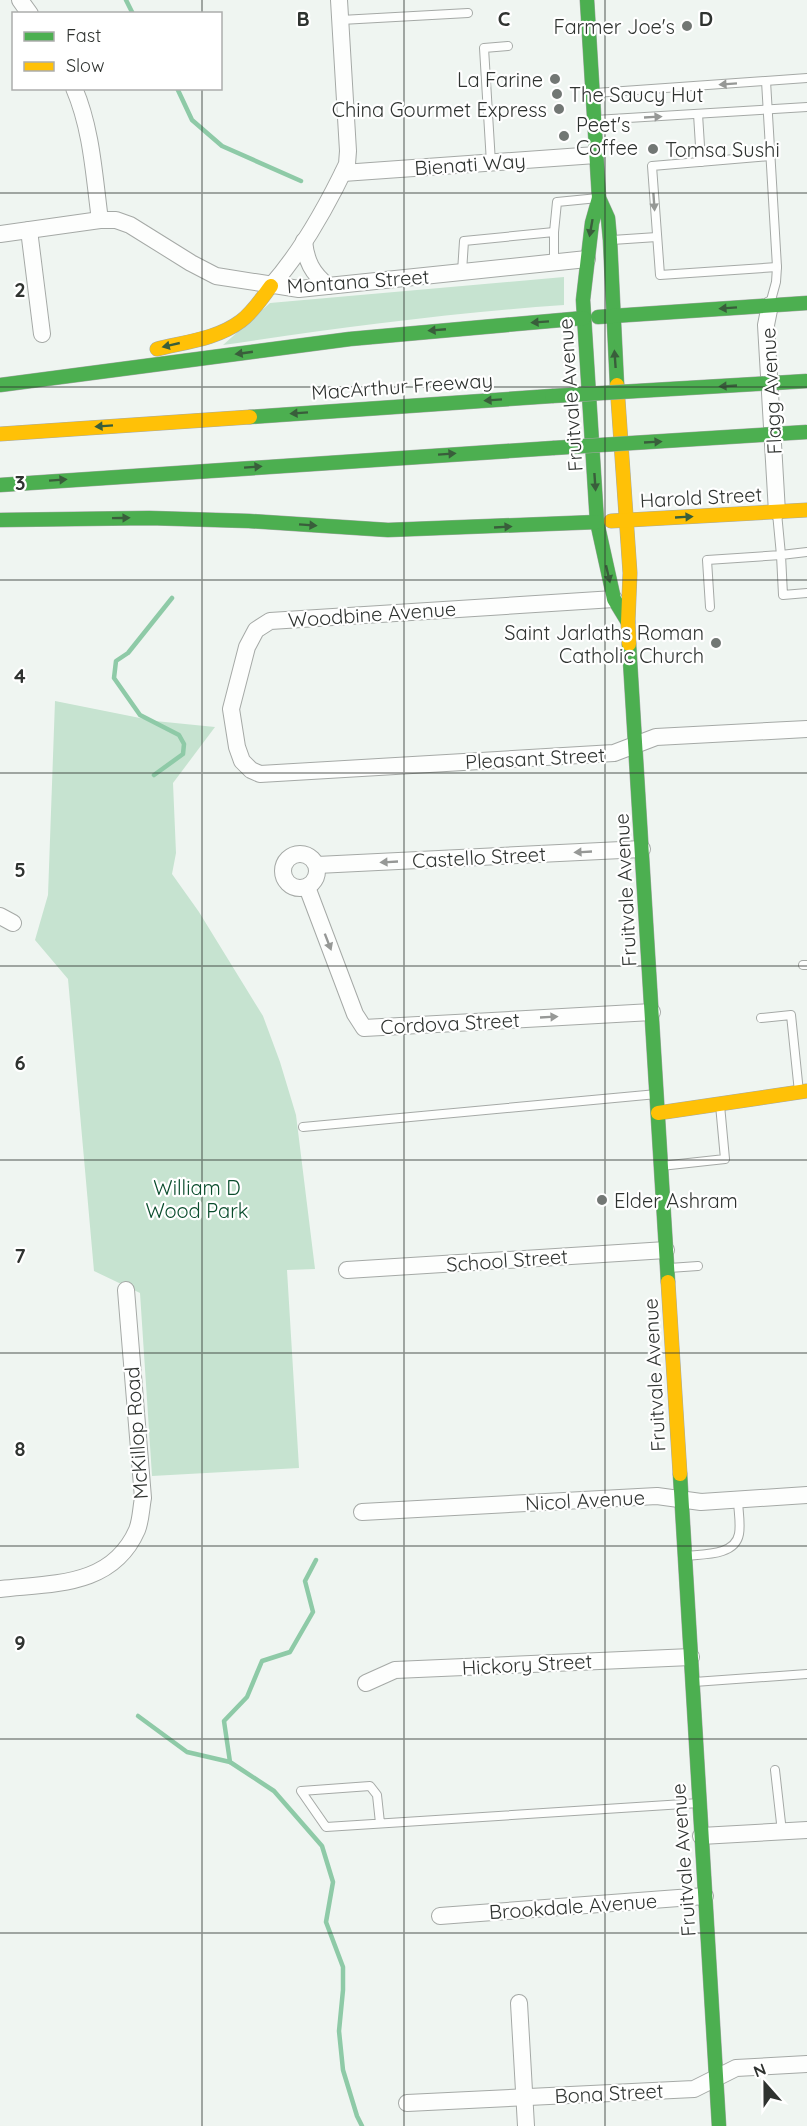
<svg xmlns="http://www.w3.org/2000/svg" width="807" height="2126" font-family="Quicksand,sans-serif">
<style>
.green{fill:#c6e3d0}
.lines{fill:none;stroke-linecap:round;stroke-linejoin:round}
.stream{stroke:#8ecaa7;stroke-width:4.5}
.lane-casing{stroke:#a5a9a6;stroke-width:10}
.street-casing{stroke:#a5a9a6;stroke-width:18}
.fast-casing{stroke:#a5a9a6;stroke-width:15}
.slow-casing{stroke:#a5a9a6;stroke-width:15}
.lane{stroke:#fdfefd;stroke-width:8}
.street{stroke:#fdfefd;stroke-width:16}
.fast{stroke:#4caf50;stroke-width:14}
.slow{stroke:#ffc107;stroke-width:14}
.fast-bridge-casing{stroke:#a5a9a6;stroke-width:15;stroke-linecap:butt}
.fast-bridge{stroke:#4caf50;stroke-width:14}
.oneway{fill:#969896}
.oneway2{fill:#395e3b}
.grid{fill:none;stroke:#2f3330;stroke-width:1.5;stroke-opacity:0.55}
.poi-dot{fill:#727774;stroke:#fff;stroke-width:2}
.labels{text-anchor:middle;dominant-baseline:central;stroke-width:4.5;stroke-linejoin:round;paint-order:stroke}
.poi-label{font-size:20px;fill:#2f3330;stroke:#fff;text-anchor:end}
.street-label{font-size:20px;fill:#2f3330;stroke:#fff}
.park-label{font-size:20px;fill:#094c2c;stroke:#fff}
.grid-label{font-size:20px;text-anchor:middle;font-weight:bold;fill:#2f3330;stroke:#fff;stroke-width:4.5;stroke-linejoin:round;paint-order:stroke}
</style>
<rect width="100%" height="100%" fill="#eff5f1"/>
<g class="green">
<path d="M564,277v28c-116,8 -226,23 -341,40l47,-42z"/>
<path d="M55,701l100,20 60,6 -42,56 3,70 -4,21 27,38 64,104 17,46 16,53 19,154 -28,1 12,198 -147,8 -12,-183 -46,-22 -26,-292 -33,-39 13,-45z"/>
</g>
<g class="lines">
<g class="stream">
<path d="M126,0l7,14"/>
<path d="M177,88l15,32 30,26 79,35"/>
<path d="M154,775l29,-21 1,-10 -5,-9 -39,-20 -26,-37 2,-17 12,-8 44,-55"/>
<path d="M316,1560l-11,21 8,31 -23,40 -28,9 -15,36 -23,24 6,41 44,29 48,55 11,36 -7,40 17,45v23l-4,41 4,39 14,46 5,10"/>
<path d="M138,1716l49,36 43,10"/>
</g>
<g class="lane-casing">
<g id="lane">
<path d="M341,20l127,-7"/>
<path d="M766,81l11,186 -1,15 -6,22"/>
<path d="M595,93l212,-15"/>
<path d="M698,114l3,48"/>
<path d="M595,120l212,-13"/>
<path d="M770,156l-118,10 8,109 117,-8"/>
<path d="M491,163l-7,-115 24,-2"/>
<path d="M554,232l3,-30 41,-4"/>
<path d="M612,240l45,-3"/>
<path d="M462,272l2,-31 90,-9v31"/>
<path d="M807,552l-26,3 2,40 24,-2"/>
<path d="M710,607l-3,-47 74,-5 -4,-42"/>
<path d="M803,965h4"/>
<path d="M761,1018l30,-3 8,77"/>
<path d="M303,1127l354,-33"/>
<path d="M661,1166l64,-7 -5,-54"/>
<path d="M669,1268l29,-2"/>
<path d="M685,1556c18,-2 50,0 54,-22 2,-11 -1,-24 -1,-35"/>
<path d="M694,1682l113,-8"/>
<path d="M775,1770l7,62"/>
<path d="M380,1823l-3,-28 -7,-9 -69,5 25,36 373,-24"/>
</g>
</g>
<g class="street-casing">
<g id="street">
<path d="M20,0l10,14"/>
<path d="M74,88c18,42 20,88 26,132"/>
<path d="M343,173l253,-18"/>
<path d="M29,230l13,104"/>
<path d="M0,234l100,-14h16l14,5 61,38 25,13 83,13 288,-30"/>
<path d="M304,241c2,20 8,32 24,45"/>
<path d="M271,286c31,-35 56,-80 76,-122l1,-13 -9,-151"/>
<path d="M770,305l-4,20 11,187"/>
<path d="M614,599l-344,22 -14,9 -9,17 -16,62 6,38 5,14 9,9 9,4 354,-21 42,-16 151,-8"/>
<circle cx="300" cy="871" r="17"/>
<path d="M317,865l325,-16"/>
<path d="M307,887l48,127 9,14 288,-16"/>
<path d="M0,916l13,7"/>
<path d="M347,1270l319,-20"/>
<path d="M362,1512l295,-16 44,6 106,-7"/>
<path d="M0,1589c53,-6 112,-2 137,-59 4,-10 4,-22 6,-32l-17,-208"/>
<path d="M366,1683l29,-13 296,-13"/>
<path d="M701,1836l106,-6"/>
<path d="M440,1916l265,-20"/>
<path d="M519,2003l7,123"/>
<path d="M407,2103l287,-14 42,-21 71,-4"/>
</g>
</g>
<g class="fast-casing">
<g id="fast">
<path d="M587,0l12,198 9,20 2,22 7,145"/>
<path d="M599,198l-7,25 -9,77 14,222 17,77 14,23"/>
<path d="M598,317l209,-14"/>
<path d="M0,385l350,-46 234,-21"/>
<path d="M250,417l302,-21"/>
<path d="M0,485l553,-37"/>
<path d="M0,520l149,-2 100,3 139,9 209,-8"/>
<path d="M629,644l39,638"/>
<path d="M680,1474l39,652"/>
</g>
</g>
<g class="slow-casing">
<g id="slow">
<path d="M157,349c28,-7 60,-10 84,-28 12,-9 21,-23 30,-35"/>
<path d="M617,385l13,188 -2,49 1,22"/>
<path d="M0,434l250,-17"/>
<path d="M611,521l196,-11"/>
<path d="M658,1113l149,-22"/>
<path d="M668,1282l12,192"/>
</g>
</g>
<use href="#lane" class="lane"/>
<use href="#street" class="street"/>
<use href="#fast" class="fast"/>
<use href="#slow" class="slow"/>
<g class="fast-bridge-casing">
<g id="fast-bridge">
<path d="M552,396l255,-15"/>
<path d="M553,448l254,-16"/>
</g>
</g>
<use href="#fast-bridge" class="fast-bridge"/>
</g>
<defs><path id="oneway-solid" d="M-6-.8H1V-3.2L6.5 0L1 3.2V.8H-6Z" transform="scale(1.5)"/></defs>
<g class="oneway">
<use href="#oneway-solid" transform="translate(728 84) rotate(176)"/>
<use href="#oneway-solid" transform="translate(653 117) rotate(-3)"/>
<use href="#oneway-solid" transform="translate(654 202) rotate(86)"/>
<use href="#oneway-solid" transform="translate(583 852) rotate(177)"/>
<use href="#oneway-solid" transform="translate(389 862) rotate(177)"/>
<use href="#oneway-solid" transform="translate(328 942) rotate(69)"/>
<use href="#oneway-solid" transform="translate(549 1017) rotate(-3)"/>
</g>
<g class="oneway2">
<use href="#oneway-solid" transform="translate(591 228) rotate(100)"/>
<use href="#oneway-solid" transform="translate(728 308) rotate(176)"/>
<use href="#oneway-solid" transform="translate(540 322) rotate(176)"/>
<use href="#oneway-solid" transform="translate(437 330) rotate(175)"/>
<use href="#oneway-solid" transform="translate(171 345) rotate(167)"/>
<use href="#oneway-solid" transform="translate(244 353) rotate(172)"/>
<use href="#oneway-solid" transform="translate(615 359) rotate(-94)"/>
<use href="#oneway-solid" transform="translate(728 386) rotate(177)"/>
<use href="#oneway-solid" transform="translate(493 400) rotate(176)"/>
<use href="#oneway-solid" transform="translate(299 413) rotate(176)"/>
<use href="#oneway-solid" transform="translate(104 426) rotate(176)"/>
<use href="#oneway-solid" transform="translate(653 442) rotate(-3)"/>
<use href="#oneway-solid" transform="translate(447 454) rotate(-4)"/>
<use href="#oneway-solid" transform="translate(253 467) rotate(-4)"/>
<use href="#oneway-solid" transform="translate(58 480) rotate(-4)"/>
<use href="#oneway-solid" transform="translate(595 482) rotate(86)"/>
<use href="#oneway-solid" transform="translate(684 517) rotate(-3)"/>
<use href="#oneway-solid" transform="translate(121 518) rotate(-1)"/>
<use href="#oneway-solid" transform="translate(308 525) rotate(4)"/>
<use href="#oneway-solid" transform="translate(503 527) rotate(-3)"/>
<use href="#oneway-solid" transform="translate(608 574) rotate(77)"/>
</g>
<path class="grid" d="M202,0v14M404,0v2126M605,0v2126M202,88v2038M0,193h807M0,387h807M0,580h807M0,773h807M0,966h807M0,1160h807M0,1353h807M0,1546h807M0,1739h807M0,1933h807"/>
<g class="poi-dot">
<circle cx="687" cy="26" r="6"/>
<circle cx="555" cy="79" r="6"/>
<circle cx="557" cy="94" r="6"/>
<circle cx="559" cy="109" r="6"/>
<circle cx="564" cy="136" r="6"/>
<circle cx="653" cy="149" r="6"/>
<circle cx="716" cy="643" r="6"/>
<circle cx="602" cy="1200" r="6"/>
</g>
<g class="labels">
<g class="poi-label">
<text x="675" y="26">Farmer Joe's</text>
<text x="543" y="79">La Farine</text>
<text x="569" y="94" text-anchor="start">The Saucy Hut</text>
<text x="547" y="109">China Gourmet Express</text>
<text x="576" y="124" text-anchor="start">Peet's<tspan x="576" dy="23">Coffee</tspan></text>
<text x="665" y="149" text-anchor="start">Tomsa Sushi</text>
<text x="704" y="632">Saint Jarlaths Roman<tspan x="704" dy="23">Catholic Church</tspan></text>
<text x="614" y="1200" text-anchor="start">Elder Ashram</text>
</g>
<g class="street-label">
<text transform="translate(470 164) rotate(-4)">Bienati Way</text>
<text transform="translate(358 281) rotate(-4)">Montana Street</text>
<text transform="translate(402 386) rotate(-4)">MacArthur Freeway</text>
<text transform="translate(771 391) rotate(-93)">Flagg Avenue</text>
<text transform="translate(570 395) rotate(-94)">Fruitvale Avenue</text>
<text transform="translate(701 497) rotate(-3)">Harold Street</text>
<text transform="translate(372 614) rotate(-4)">Woodbine Avenue</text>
<text transform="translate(535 758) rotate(-3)">Pleasant Street</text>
<text transform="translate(479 857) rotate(-3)">Castello Street</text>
<text transform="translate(625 890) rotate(-93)">Fruitvale Avenue</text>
<text transform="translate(450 1023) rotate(-3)">Cordova Street</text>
<text transform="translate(507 1260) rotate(-4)">School Street</text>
<text transform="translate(654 1375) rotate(-93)">Fruitvale Avenue</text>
<text transform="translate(136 1433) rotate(-94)">McKillop Road</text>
<text transform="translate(585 1500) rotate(-3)">Nicol Avenue</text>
<text transform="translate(527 1664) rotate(-3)">Hickory Street</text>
<text transform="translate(683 1860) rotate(-94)">Fruitvale Avenue</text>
<text transform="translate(573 1906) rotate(-4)">Brookdale Avenue</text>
<text transform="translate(609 2093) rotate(-3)">Bona Street</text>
</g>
<g class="park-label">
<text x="197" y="1187">William D<tspan x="197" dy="23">Wood Park</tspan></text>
</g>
</g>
<g class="grid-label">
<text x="303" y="26">B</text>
<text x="504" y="26">C</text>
<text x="706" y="26">D</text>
<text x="20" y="297">2</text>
<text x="20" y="490">3</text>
<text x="20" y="683">4</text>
<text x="20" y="877">5</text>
<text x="20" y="1070">6</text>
<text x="20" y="1263">7</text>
<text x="20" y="1456">8</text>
<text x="20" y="1650">9</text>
</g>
<rect x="12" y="12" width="210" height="78" fill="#ffffff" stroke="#acadac" stroke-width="1.5"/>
<rect x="24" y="32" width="30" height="9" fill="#4caf50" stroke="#acadac" stroke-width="1.5"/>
<text x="66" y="42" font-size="18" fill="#2f3330">Fast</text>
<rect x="24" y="62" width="30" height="9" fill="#ffc107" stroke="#acadac" stroke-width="1.5"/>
<text x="66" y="72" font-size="18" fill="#2f3330">Slow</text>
<g transform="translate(765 2084) rotate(339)" stroke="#ffffff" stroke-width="4.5" paint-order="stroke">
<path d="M0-4.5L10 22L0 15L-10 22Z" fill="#2f3330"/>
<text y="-9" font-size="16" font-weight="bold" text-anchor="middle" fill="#2f3330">N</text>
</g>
</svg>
